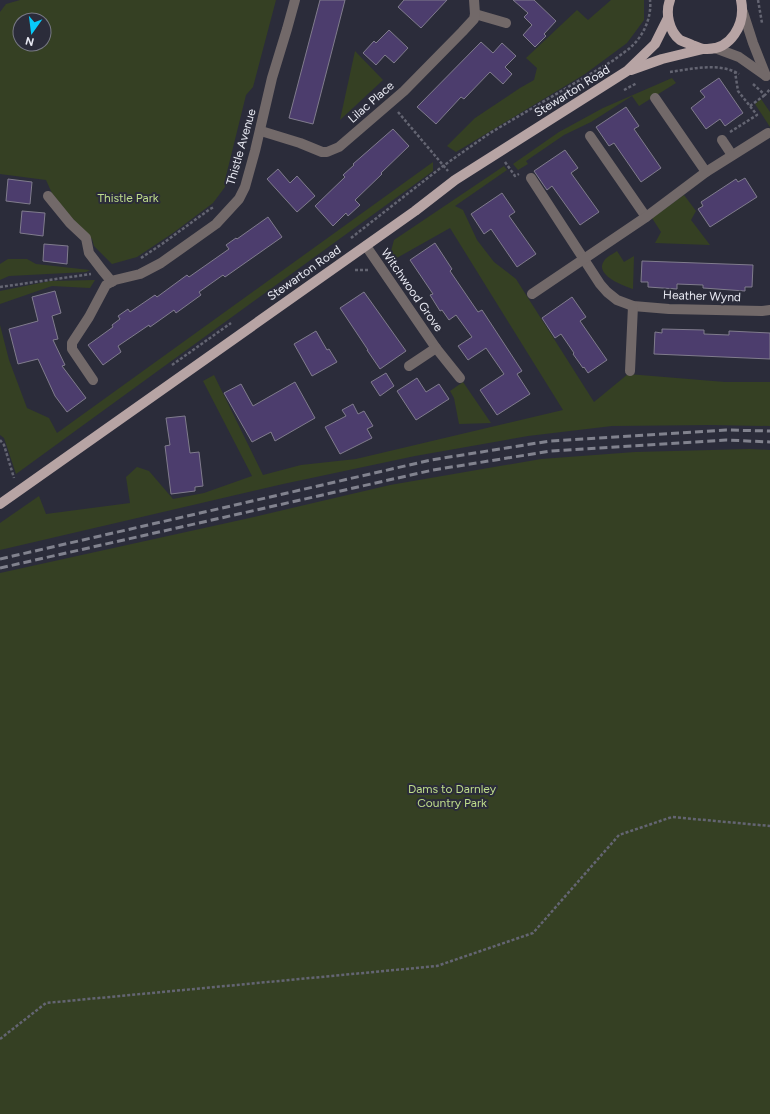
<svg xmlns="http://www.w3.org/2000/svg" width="770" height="1114" font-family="Figtree,sans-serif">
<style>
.green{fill:#354023;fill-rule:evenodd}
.building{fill:#4c3d6d;stroke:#807c8d}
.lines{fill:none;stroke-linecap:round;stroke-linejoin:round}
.path{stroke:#646572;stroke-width:2.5;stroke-dasharray:3 2;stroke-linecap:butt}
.minor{stroke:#726969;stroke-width:10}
.major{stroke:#b7a4a4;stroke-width:10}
.rail{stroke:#81828e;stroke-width:3;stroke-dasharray:8 4;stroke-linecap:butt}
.labels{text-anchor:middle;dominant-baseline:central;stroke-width:4;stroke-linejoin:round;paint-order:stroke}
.street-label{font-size:12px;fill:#e9eaf3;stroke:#2b2c3a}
.park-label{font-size:12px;fill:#bedc8b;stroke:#2b2c3a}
</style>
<rect width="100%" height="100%" fill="#2b2c3a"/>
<g class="green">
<path d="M20,0h256l-23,87 -7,8 -20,81 -1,11 -12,16 -40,30 -36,24 -25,7 -18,-18 -2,-7 -37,-39 -9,-20 -46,-6v-162l6,-8zM20,20h24v24h-24z"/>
<path d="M611,0h33v20l-17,23 -42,31 -129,78 -9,-6 28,-28 45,-30 14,-8 3,-12 -11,-10 51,-48 11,10z"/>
<path d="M355,51l28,29 -43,40z"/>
<path d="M672,78l4,5 -37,23 -7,-10 -41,26 -27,13 -38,26 2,3 -10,6 -5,-6 46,-32 44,-24z"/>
<path d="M761,99l9,13v15l-15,-23z"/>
<path d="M433,162v9l-417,303 -12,-36 -4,-3v-110l9,35 18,48 22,10 8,15z"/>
<path d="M504,166l3,4 -52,36 8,4 14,30 17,22 22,17 78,123 34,-28 97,8h45v44l-60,-1 -98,1 -84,10 -113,20 -132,28 -283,66v-27l39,-27 7,18 84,-11 -4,-26 11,-10 12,4 24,28 31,-6 48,-17 -49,-95 11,-6 49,100 38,-10 55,-6 207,-49 -113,-182 -55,31 -4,-8 3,-11z"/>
<path d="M684,195l12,16 -5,9 19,25 -55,-2 6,-11 -9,-14z"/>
<path d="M617,251l7,11 10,-6 -1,33c-9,-3 -39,-14 -29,-28 2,-4 9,-7 13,-10z"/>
<path d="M8,259h19l9,5 54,6 -4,2 -77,4 -9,4v-16z"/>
<path d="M95,280l-5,8 -38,-2 -52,18v-13l50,-10z"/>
<path d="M463,382l28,41 -32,1 -5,-26 -4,-7z"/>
<path d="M749,449l21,1v664h-770v-541l245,-54 145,-34 151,-26 94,-7z"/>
</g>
<g class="building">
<path d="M320,0h25l-32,124 -24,-6z"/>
<path d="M404,0h43l-26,28 -23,-21z"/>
<path d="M513,0h21l22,21 -12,13 2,2 -11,11 -12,-12 9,-10 -8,-8 4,-4z"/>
<path d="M389,30l19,18 -14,15 -9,-8 -9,10 -13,-12 11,-12 2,2z"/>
<path d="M481,42l12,11 9,-10 14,13 -11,11 7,7 -9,10 -13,-12 -26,27 -3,-2 -25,27 -19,-17z"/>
<path d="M719,78l24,35 -18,13 -5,-7 -14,10 -15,-21 14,-11 -5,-6z"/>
<path d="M626,107l13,19 -5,3 27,39 -20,14 -27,-39 -5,3 -13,-19z"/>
<path d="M393,129l16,17 -28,27 1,1 -27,26 5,5 -12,11 -2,-3 -13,13 -18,-20 30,-29 -2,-2 11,-10 -1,-1z"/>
<path d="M565,150l13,18 -7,5 28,39 -19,13 -28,-39 -5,4 -13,-19z"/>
<path d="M278,169l12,14 7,-7 18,20 -18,16 -30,-33z"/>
<path d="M745,178l12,19 -47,30 -12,-18 5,-3 -2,-4 35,-23 2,3z"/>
<path d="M8,179l24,3 -2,22 -24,-3z"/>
<path d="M502,193l13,19 -6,4 27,38 -19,13 -26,-38 -7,5 -13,-20z"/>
<path d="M22,211l23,2 -2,23 -23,-3z"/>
<path d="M268,217l14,20 -57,40 -2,-2 -24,17 2,3 -25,18 -2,-3 -24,17 -1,-2 -31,21 3,6 -18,13 -15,-20 25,-18 -1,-2 8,-6 -2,-3 10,-7 2,3 25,-17 2,2 30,-22 2,2 40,-28 -3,-4 10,-7 1,1z"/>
<path d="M435,243l17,26 -2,2 28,41 4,-2 40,61 -5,3 13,20 -33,21 -17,-25 24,-16 -18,-26 -18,12 -10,-14 14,-9 -16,-22 -7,5 -7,-10 -2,1 -10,-16 3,-1 -23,-34z"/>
<path d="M44,244l24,2 -1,18 -24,-3z"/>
<path d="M642,261l111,4 -1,22h-7v4l-42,-3v-3l-26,-1v5l-29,-2v-5h-7z"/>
<path d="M55,291l6,22 -9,3 6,23 -5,1 12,25 -3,1 24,32 -19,14 -12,-16 -17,-37 -20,5 -9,-35 29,-8 -6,-24z"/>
<path d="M364,292l42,59 -26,18 -13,-19h1l-28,-42z"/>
<path d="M572,297l14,20 -6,4 27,39 -19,13 -4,-6 -1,1 -10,-14 1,-1 -13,-19 -6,4 -13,-20z"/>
<path d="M662,329l42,1v4l25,1v-4l41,2v26l-116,-5 1,-22 7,1z"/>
<path d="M316,331l11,19 2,-1 8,13 -25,14 -18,-32z"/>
<path d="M386,373l8,13 -14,10 -9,-14z"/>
<path d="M417,378l9,14 13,-8 10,15 -33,21 -19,-29z"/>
<path d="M295,382l20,36 -40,23 -4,-9 -19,10 -28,-49 17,-9 12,22z"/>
<path d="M353,404l5,10 6,-3 9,15 -6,3 5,9 -32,16 -15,-27 21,-11 -4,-6z"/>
<path d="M185,416l5,37 9,-1 4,34 -8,1v4l-24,3 -6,-48 5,-1 -4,-27z"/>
</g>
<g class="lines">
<g class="path">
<path d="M758,0l4,23"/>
<path d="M670,72c22,-3 49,-10 69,2"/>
<path d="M753,84l12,11 5,-6"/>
<path d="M624,90l13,-7"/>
<path d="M750,106l15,-11"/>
<path d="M398,112l50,59"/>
<path d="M730,132l27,-17 -19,-24 -3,-19"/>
<path d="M505,162l10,14 4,-2"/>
<path d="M351,238l92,-72 47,-33 124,-73c6,-5 13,-9 18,-14 12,-11 20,-30 18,-46"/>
<path d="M141,258l21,-14 48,-35 4,-2"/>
<path d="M355,270h13"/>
<path d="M0,287l91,-13"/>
<path d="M172,365l59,-42"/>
<path d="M0,440l4,5 10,33"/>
<path d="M0,1039l46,-36 391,-37 96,-33 86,-98 53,-18 98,9"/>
</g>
<g class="minor">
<path d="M743,12l10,31 13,33"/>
<path d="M475,14l31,9"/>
<path d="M715,48l24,9 27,19"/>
<path d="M655,98l51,74"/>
<path d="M261,131l39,12 22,9h5l12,-5 65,-56 58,-59 12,-13 1,-5 -1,-14"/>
<path d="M590,136l56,81"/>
<path d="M722,140l10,15"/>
<path d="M531,178l69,106 7,8 10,8 16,6 36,3 93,2 8,-1"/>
<path d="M48,196l22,27 16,15 3,15 13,17 10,12"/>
<path d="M366,246l70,102 24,30"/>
<path d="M532,294l114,-77 60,-45 62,-39"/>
<path d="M409,366l27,-18"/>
<path d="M630,371l3,-65"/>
<path d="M93,380l-21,-31v-6l17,-26 17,-32 9,-5 25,-6 21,-11 55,-39 23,-25 6,-12 10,-36 17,-73 15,-49 8,-29"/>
</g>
<g class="major">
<path d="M670,0c-5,13 -1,31 10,40 4,2 8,3 12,5 4,1 8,4 12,4 27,2 42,-25 37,-49"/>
<path d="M631,70l31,-11 41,-10"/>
<path d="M0,504l415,-293 40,-31 172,-109 28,-27 13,-26"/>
</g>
<g class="rail">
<path d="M0,559l431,-99 119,-19 176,-11 44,1"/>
<path d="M0,568l433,-98 118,-19 175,-11 44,2"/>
</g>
</g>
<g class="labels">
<g class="street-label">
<text transform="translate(572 91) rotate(-32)">Stewarton Road</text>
<text transform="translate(371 102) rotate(-41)">Lilac Place</text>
<text transform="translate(241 147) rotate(-74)">Thistle Avenue</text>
<text transform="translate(304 273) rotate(-35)">Stewarton Road</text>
<text transform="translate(412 290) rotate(55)">Witchwood Grove</text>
<text transform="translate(702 296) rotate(2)">Heather Wynd</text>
</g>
<g class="park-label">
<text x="128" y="198">Thistle Park</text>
<text x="452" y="789">Dams to Darnley<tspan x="452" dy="14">Country Park</tspan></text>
</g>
</g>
<g transform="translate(32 32) rotate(194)"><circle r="19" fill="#2b2c3a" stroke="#777884"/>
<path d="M0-3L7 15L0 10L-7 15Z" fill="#08cbfa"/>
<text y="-6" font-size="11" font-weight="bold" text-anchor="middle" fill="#e9eaf3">N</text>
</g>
</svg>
